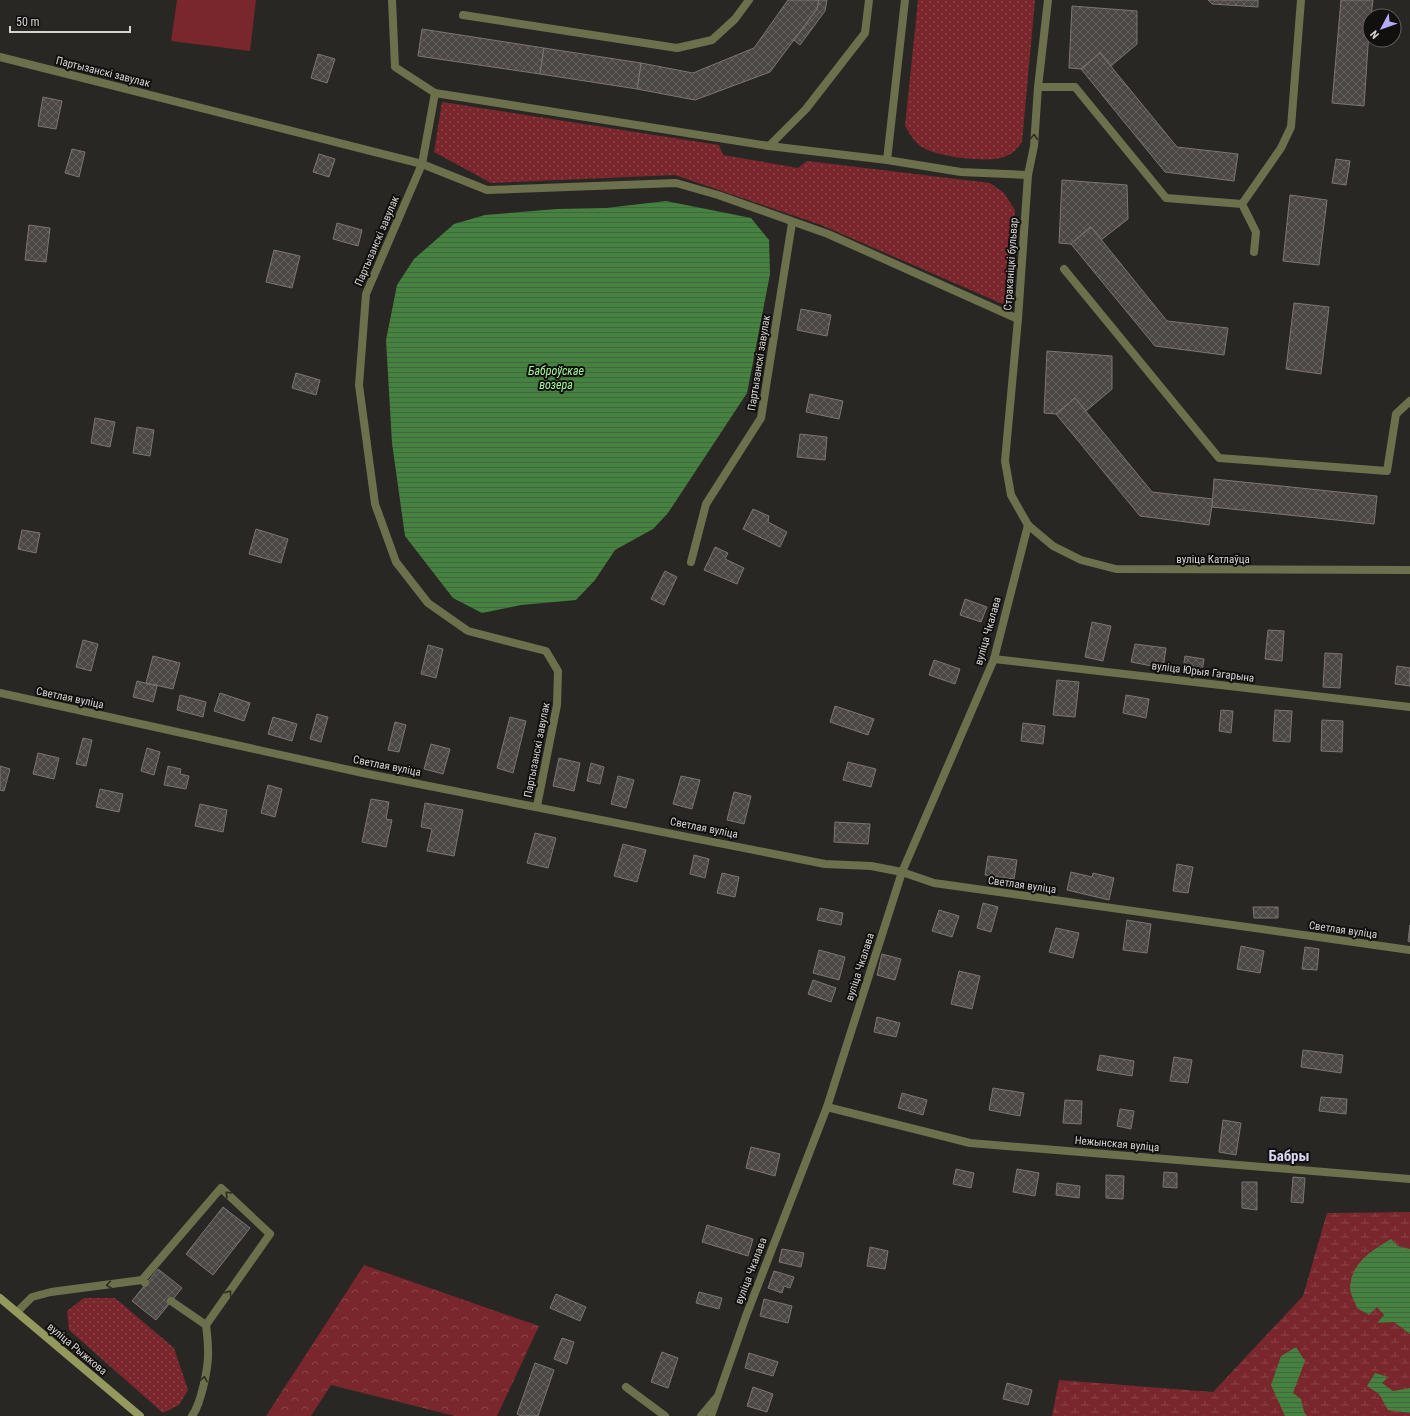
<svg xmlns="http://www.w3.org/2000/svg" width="1410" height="1416" font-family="'Roboto Condensed',sans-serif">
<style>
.grass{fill:url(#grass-dots)}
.forest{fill:url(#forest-crowns)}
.wetland{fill:url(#wetland-marsh)}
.pitch{fill:#79262c}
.water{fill:url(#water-rules)}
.building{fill:url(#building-cross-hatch);stroke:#7b7673}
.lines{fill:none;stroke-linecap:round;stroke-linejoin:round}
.service{stroke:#6d704c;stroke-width:8}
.minor{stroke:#6d704c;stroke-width:8}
.tertiary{stroke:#6d704c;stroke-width:8}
.secondary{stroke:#95995e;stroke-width:8}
.oneway{stroke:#2d2d21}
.labels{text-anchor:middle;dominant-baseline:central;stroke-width:4;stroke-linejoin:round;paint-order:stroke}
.street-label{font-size:11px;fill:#d4d3d0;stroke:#11100e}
.water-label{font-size:12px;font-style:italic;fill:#a0f498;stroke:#11100e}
.district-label{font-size:15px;font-weight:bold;fill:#d8d6f3;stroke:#11100e}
</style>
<defs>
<pattern id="grass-dots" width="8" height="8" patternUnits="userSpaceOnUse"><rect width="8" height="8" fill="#79262c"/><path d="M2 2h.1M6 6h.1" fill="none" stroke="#8b454a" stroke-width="1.8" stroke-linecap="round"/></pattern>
<pattern id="forest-crowns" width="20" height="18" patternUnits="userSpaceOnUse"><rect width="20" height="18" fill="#79262c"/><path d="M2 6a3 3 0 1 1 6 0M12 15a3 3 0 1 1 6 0" fill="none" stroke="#8b454a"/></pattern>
<pattern id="wetland-marsh" width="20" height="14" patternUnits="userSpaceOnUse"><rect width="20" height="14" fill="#79262c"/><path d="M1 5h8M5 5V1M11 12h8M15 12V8" fill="none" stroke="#8b454a"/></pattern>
<pattern id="water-rules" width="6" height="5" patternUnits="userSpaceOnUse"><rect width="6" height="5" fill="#45823f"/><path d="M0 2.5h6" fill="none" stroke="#43673f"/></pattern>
<pattern id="building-cross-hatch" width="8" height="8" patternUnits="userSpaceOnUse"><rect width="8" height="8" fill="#4c4745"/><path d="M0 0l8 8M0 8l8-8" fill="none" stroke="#65615f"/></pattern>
</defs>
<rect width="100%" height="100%" fill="#292723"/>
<g class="grass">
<path d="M918,0h117l-13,142c-5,7 -9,12 -18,15 -15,6 -68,0 -82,-10 -8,-5 -12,-13 -17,-21z"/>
<path d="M442,102l277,43 4,10 75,13 9,-7 183,22 14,10 11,17 -10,95 -184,-80 -146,-50 -184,8 -57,-31z"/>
<path d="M84,1298h31l59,50 14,42 -9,15 -16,8 -94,-83 -2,-19z"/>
</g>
<path class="forest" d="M364,1265l175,61 -42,90h-42l-124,-31 -20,31h-45z"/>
<path class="wetland" d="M1410,1212v204h-358l7,-36 154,12 90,-96 24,-83z"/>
<path class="pitch" d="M177,0h79l-6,51 -79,-10z"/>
<g class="water">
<path d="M666,201l85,17 18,22 1,34 -23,119 -79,120 -15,16 -38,21 -20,30 -19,20 -55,5 -39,8 -29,-15 -48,-62 -13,-93 -6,-103 11,-55 17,-26 40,-35 31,-9 72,-6 49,-1z"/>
<path d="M1391,1239l7,7 12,3v85l-16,-12 -17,1 7,-8 -7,-8 -8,8 -12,-7c-2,-6 -7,-14 -7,-21 2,-25 21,-36 41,-48z"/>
<path d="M1296,1347l9,14 -12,32 8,6 3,13 3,4h-22l-14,-31 10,-29z"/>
<path d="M1375,1373l13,4 -6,6 11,8 17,-3v25l-22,-3 -9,-16 -12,-8z"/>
</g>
<g class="building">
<path d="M788,0h31l-2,9 -47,63 -75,28 -58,-11 4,-26 52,10 61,-25z"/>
<path d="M819,0h8l-2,11 -25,34 -6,-5 23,-31z"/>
<path d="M1208,0h50v7l-46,-3z"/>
<path d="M1341,0h32l-2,16h-1l-6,90 -32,-3z"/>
<path d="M1072,6l65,5v33l-26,22 -11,-13 -19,16 -12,-1z"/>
<path d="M422,29l122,19 -4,26 -122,-18z"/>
<path d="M544,48l97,15 -4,26 -97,-15z"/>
<path d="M1100,53l77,94 61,7 -4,27 -69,-9 -84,-103z"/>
<path d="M318,54l17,5 -8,24 -16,-5z"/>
<path d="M43,97l19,4 -6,28 -18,-3z"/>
<path d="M72,149l13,3 -6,25 -14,-4z"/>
<path d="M319,154l16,5 -6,18 -16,-5z"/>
<path d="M1336,159l14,2 -4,24 -14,-2z"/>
<path d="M1062,180l65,5 1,34 -27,21 -11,-13 -19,17 -12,-1z"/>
<path d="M1290,195l37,5 -8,65 -36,-4z"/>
<path d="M337,223l25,7 -4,16 -25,-7z"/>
<path d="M29,225l21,3 -4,34 -21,-2z"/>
<path d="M1091,227l76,94 61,7 -4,27 -69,-9 -84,-102z"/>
<path d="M274,250l26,6 -8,32 -26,-6z"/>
<path d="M1294,303l35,4 -8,67 -35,-5z"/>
<path d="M801,309l30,6 -4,21 -30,-6z"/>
<path d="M1047,351l65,5v33l-26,22 -11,-13 -19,16 -12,-1z"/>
<path d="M296,373l24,7 -4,15 -24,-7z"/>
<path d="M810,394l33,7 -4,18 -33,-7z"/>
<path d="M1075,398l77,94 61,7 -4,26 -69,-9 -84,-102z"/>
<path d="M95,418l20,4 -5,25 -19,-4z"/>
<path d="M137,427l17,3 -4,26 -17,-3z"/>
<path d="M800,434l27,3 -2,23 -28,-3z"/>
<path d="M1214,479l163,17 -3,28 -162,-17z"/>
<path d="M753,509l16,7 -1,6 19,10 -7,15 -37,-18z"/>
<path d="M256,529l32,10 -7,24 -32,-9z"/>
<path d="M22,530l18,3 -4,20 -18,-4z"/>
<path d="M715,547l13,6 -3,6 19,9 -7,16 -33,-14z"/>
<path d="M665,571l12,6 -13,28 -13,-6z"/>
<path d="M965,599l22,8 -6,15 -21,-7z"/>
<path d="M1092,622l19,4 -8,35 -18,-4z"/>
<path d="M1268,630l16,1 -2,30 -17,-2z"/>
<path d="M83,640l15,4 -7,27 -15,-4z"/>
<path d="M1135,644l31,4 -3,20 -32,-6z"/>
<path d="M428,645l15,4 -7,29 -15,-4z"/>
<path d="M1325,653l17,1 -2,34 -17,-1z"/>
<path d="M153,656l27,7 -7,26 -27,-6z"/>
<path d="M1185,656l19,3 -2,13 -19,-3z"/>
<path d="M934,660l26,9 -5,15 -26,-9z"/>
<path d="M1397,666l13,2v18l-15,-2z"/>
<path d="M1057,680l22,2 -4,35 -22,-2z"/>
<path d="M137,681l20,5 -4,16 -20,-5z"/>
<path d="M220,693l30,10 -6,18 -30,-10z"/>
<path d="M180,695l26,7 -3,15 -26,-7z"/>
<path d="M1126,695l23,4 -3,19 -23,-5z"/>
<path d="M835,706l39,13 -6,16 -38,-13z"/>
<path d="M1221,710l12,1 -2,22 -12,-2z"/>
<path d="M1275,710l17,1 -2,31 -17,-1z"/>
<path d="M317,714l11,3 -7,25 -11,-3z"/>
<path d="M273,717l24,7 -5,17 -24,-7z"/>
<path d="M510,717l16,4 -13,52 -16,-5z"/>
<path d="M1322,720l21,1 -1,31 -21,-1z"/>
<path d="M395,722l11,3 -7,27 -11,-2z"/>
<path d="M1023,723l22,3 -2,18 -22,-3z"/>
<path d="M83,738l9,2 -6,26 -10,-2z"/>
<path d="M431,744l19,5 -7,25 -19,-5z"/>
<path d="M147,748l13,4 -6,23 -13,-4z"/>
<path d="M38,753l21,5 -5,21 -21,-5z"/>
<path d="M559,758l21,5 -6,28 -21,-5z"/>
<path d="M848,762l28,7 -5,18 -28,-7z"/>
<path d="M591,763l13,4 -4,17 -13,-3z"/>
<path d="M0,766l10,3 -6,22 -4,-1z"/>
<path d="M168,766l13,3 -1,5 9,2 -3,13 -22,-4z"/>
<path d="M618,776l16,4 -8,28 -15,-4z"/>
<path d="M681,776l19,4 -8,29 -19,-5z"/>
<path d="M268,785l14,4 -7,28 -14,-4z"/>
<path d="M100,789l23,5 -4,18 -23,-5z"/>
<path d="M734,792l17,4 -7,28 -17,-4z"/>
<path d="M371,799l18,3 -3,17 6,1 -6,27 -24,-5z"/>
<path d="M425,803l38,7 -9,46 -27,-5 5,-22 -11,-2z"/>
<path d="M200,804l27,6 -4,22 -28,-6z"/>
<path d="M835,822l35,2 -2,20 -34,-2z"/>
<path d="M535,833l21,5 -8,30 -21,-5z"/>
<path d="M623,844l23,6 -9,32 -23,-6z"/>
<path d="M694,855l15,4 -4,19 -15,-4z"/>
<path d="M988,856l29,4 -3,19 -29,-4z"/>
<path d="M1177,864l16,3 -5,26 -15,-2z"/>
<path d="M1071,872l21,5 1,-4 21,5 -5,22 -42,-10z"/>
<path d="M722,873l17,4 -4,20 -18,-4z"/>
<path d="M983,903l15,4 -7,25 -14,-4z"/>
<path d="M1253,907h25v11h-24z"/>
<path d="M820,908l23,5 -2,12 -24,-5z"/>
<path d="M939,910l20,6 -7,21 -20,-6z"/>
<path d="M1127,920l24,4 -4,29 -24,-3z"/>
<path d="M1410,925v17l-2,-1z"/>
<path d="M1056,928l23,5 -6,25 -24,-6z"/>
<path d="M1241,946l23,5 -4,22 -23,-4z"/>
<path d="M1305,947l14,2 -2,21 -15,-1z"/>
<path d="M819,950l26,7 -6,23 -26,-7z"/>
<path d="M882,954l19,5 -6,21 -18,-5z"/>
<path d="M959,971l21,5 -8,33 -21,-5z"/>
<path d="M813,980l23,8 -5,14 -23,-8z"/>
<path d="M877,1017l23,6 -4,14 -22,-5z"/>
<path d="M1303,1050l40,5 -2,18 -40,-6z"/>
<path d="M1100,1055l34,6 -2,15 -35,-6z"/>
<path d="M1174,1057l18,3 -4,23 -18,-2z"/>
<path d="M993,1088l31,5 -4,23 -31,-6z"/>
<path d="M902,1093l25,7 -4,15 -25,-7z"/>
<path d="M1321,1097l26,2 -1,15 -27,-3z"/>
<path d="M1065,1100l17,1 -1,23 -18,-1z"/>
<path d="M1120,1109l14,2 -3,18 -14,-3z"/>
<path d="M1223,1120l18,3 -5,32 -17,-3z"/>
<path d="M751,1147l29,7 -5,22 -29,-8z"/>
<path d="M956,1169l18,4 -3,15 -18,-4z"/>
<path d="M1017,1169l22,4 -4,23 -22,-4z"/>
<path d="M1164,1172l13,1v15l-14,-1z"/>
<path d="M1106,1175l18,1 -1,23 -17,-1z"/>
<path d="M1293,1177l12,1 -2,25 -12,-1z"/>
<path d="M1242,1182h15v28l-15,-2z"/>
<path d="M1057,1183l23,3 -1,12 -23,-3z"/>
<path d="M223,1207l27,21 -37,47 -27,-21z"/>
<path d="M707,1225l46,14 -5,17 -46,-14z"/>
<path d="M870,1247l18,4 -3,18 -18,-3z"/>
<path d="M782,1249l22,4 -3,14 -22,-5z"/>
<path d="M158,1269l24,19 -26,32 -24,-19z"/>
<path d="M774,1271l20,6 -4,11 -6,-2 -2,7 -14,-5z"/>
<path d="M699,1292l23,6 -3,11 -23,-6z"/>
<path d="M556,1294l30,13 -6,14 -30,-13z"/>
<path d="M764,1299l28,7 -4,17 -28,-7z"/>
<path d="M562,1338l12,4 -7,22 -13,-5z"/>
<path d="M662,1352l16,6 -10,30 -17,-6z"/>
<path d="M749,1353l29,9 -5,14 -28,-8z"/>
<path d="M535,1363l19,7 -16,46h-17l-4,-2z"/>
<path d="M1007,1383l25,7 -4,15 -25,-6z"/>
<path d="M753,1387l20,7 -6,18 -20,-6z"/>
</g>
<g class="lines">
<g class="service">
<path d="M392,0l3,67 40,26 -13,71"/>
<path d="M463,15l214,33 35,-8 23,-21 14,-19"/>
<path d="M1038,87h37l91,111 76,6"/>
<path d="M435,93l334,53 118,14"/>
<path d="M769,146l37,-37 59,-76 4,-33"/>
<path d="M1254,252l2,-20 -14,-28 39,-56 10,-21 10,-127"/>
<path d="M1064,269l155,189 168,13 9,-57 14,-13"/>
<path d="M142,1280l79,-92 49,46 -64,91"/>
<path d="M171,1301l35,24c1,8 2,17 2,25 1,16 -7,54 -16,66"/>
<path d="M17,1312l15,-15 19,-5 91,-12 3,3"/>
<path d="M626,1387l39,29"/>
<path d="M701,1416l16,-19"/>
</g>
<g class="minor">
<path d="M0,57l422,107 65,26 189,-7 42,12 110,39 190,85"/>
<path d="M422,164l-56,130 -7,91 16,119 21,58 32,41 40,28 78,20 12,20 -1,34 -20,101"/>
<path d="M1028,175l-10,144 -13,142 6,34 17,30 25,21 28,14 35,9 294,1"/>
<path d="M691,562l15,-58 55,-86 31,-195"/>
<path d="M994,659l416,48"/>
<path d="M0,693l363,80 462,91 46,2 31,6 32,11 476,67"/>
<path d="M827,1107l143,36 440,36"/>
<path d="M711,1416l35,-100 81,-209 75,-235 92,-213 34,-134"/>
</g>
<path class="tertiary" d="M905,0l-18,160 74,12 67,3 6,-29 4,-59 10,-87"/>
<path class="secondary" d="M0,1298l140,118"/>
</g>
<defs><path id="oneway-chevron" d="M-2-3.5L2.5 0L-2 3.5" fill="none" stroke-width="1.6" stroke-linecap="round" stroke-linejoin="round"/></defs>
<g class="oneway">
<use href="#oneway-chevron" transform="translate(1034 137) rotate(-86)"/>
<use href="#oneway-chevron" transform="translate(228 1194) rotate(-136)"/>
<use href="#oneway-chevron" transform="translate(109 1285) rotate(171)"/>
<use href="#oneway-chevron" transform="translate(229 1293) rotate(-55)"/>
<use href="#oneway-chevron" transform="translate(204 1379) rotate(-79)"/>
</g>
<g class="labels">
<g class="street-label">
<text transform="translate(103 72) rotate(14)">Партызанскі завулак</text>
<text transform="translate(377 241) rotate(-67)">Партызанскі завулак</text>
<text transform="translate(1011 264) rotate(-86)">Страканіцкі бульвар</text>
<text transform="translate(759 363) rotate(-81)">Партызанскі завулак</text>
<text x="1213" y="559">вуліца Катлаўца</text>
<text transform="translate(988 631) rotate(-74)">вуліца Чкалава</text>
<text transform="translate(1203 672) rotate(7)">вуліца Юрыя Гагарына</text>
<text transform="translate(70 698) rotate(12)">Светлая вуліца</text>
<text transform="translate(537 750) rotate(-79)">Партызанскі завулак</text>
<text transform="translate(387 766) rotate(11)">Светлая вуліца</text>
<text transform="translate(704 828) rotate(11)">Светлая вуліца</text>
<text transform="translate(1022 885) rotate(8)">Светлая вуліца</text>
<text transform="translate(1343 930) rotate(8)">Светлая вуліца</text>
<text transform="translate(860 967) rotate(-72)">вуліца Чкалава</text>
<text transform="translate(1117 1144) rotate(5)">Нежынская вуліца</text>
<text transform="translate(751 1271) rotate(-69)">вуліца Чкалава</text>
<text transform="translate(77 1349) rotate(40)">вуліца Рыжкова</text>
</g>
<g class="water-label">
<text x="556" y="371">Баброўскае<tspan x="556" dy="14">возера</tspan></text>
</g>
<g class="district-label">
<text x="1289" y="1156">Бабры</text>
</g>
</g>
<g transform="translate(1382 28) rotate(229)"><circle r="19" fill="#11100e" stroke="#5f5e5c"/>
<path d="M0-3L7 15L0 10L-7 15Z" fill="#b5acf8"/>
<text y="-6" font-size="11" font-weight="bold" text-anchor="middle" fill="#d4d3d0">N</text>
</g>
<path d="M10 26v6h120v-6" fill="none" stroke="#d4d3d0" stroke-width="2"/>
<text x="16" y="26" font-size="12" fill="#d4d3d0" stroke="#11100e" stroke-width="3" paint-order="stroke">50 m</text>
</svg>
